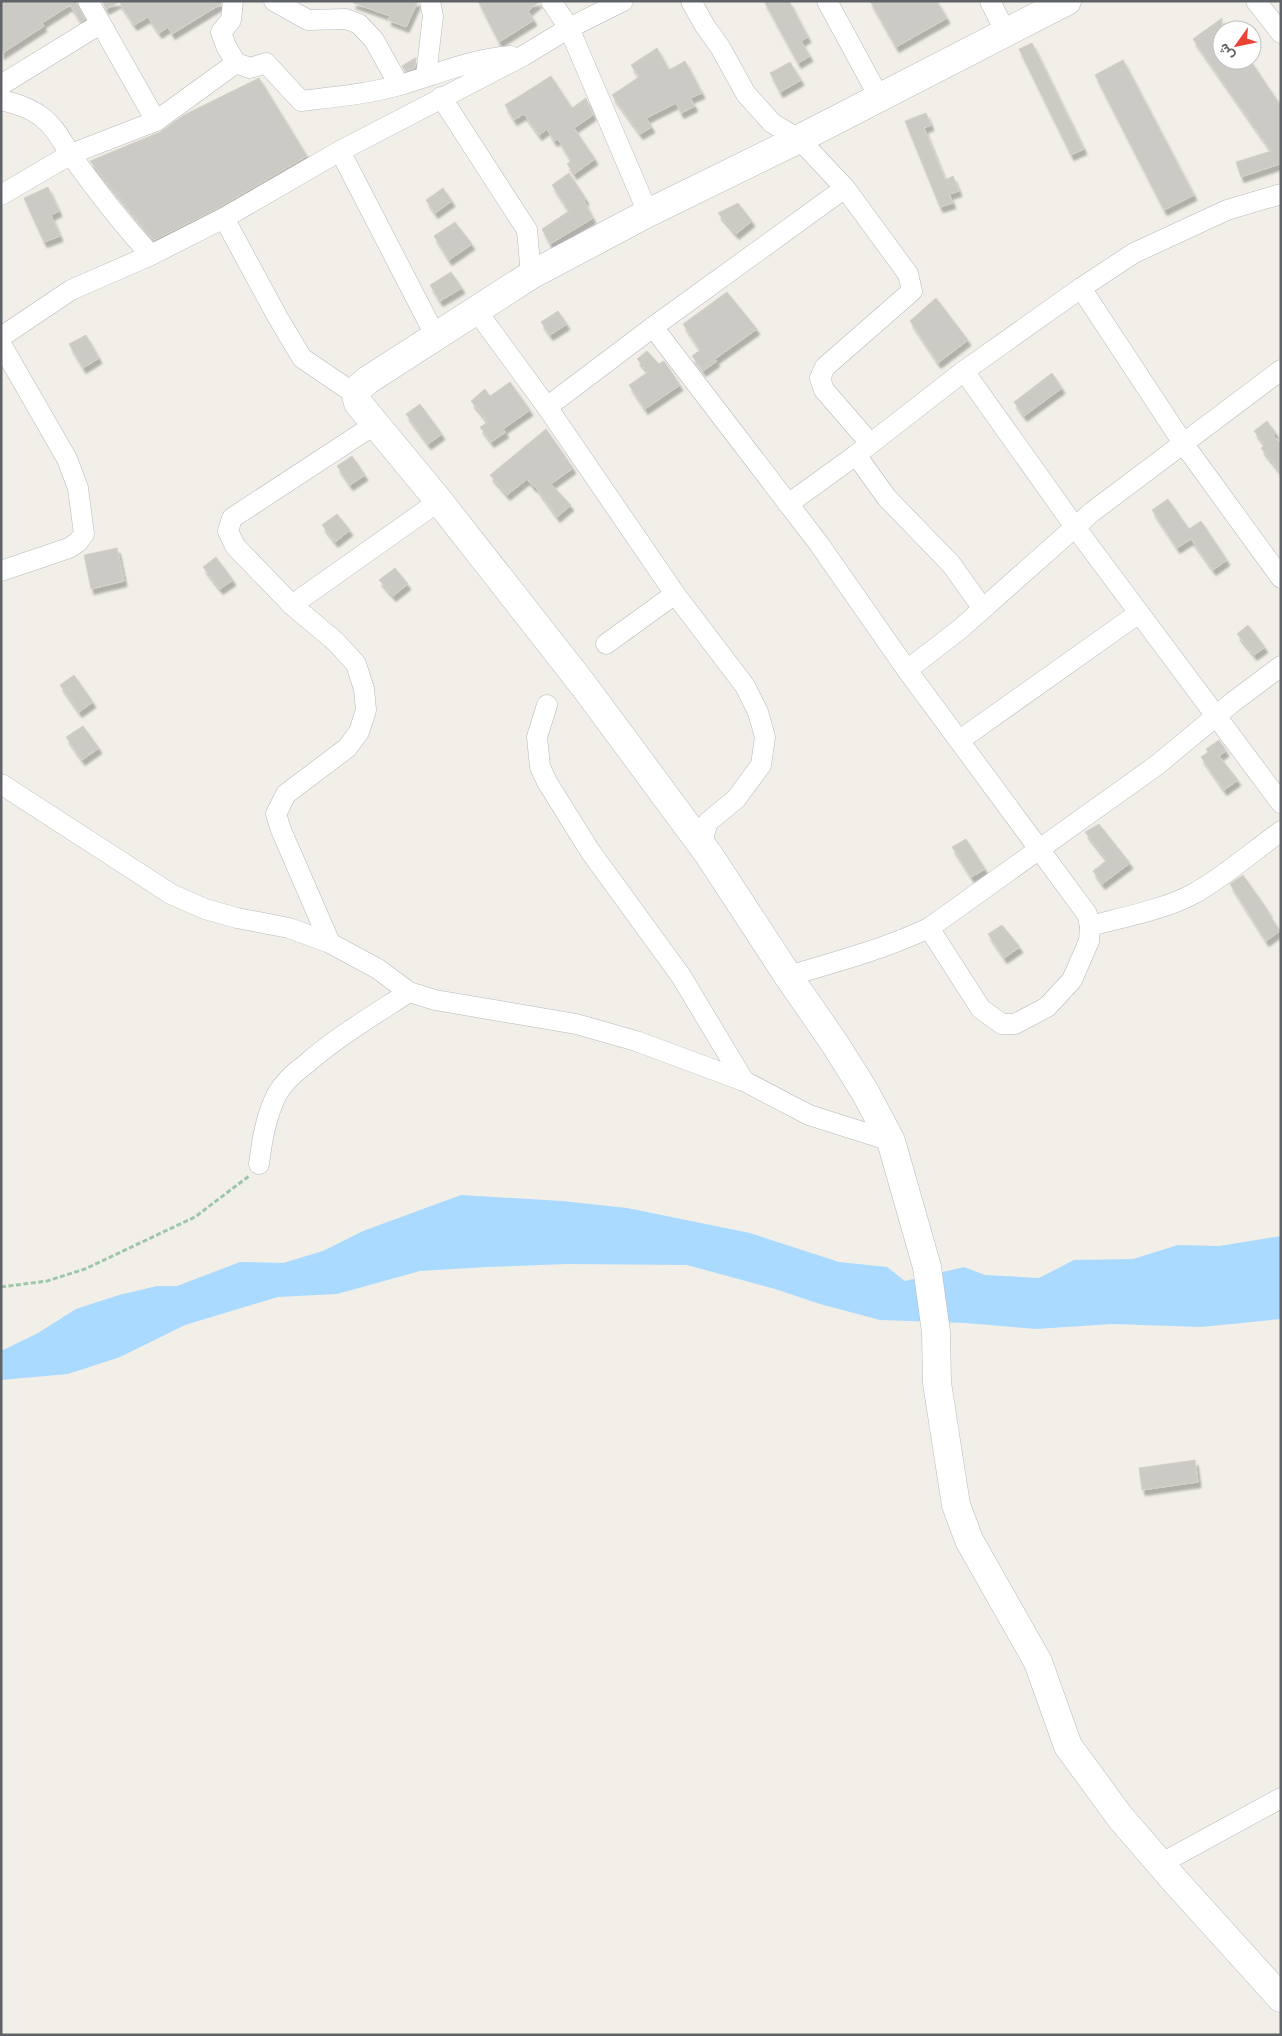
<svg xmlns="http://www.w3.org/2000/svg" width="1282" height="2036" font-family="'Golos Text',Vazirmatn,sans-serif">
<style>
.water{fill:#aadaff}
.building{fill:#cccac5;stroke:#d6d1c6;filter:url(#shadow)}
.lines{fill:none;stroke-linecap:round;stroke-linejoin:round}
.street-casing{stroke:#b5b8bc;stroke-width:21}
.secondary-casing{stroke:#b6babf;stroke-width:29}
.path{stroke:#9cc7a9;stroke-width:3;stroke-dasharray:5 2.5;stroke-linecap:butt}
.street{stroke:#fff;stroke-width:20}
.secondary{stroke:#fff;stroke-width:28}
</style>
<defs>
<filter id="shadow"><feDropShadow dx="3" dy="5.5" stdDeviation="1" flood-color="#0004"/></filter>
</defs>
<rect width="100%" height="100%" fill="#f1efe8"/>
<path class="water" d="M461,1195l101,6 65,7 123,25 89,29 48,5 18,14 59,-14 21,8 54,3 35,-18 59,-1 45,-14 41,1 62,-10v83l-80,8 -89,-3 -76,5 -70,-6 -86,-3 -60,-16 -45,-15 -88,-24 -120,-1 -80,3 -67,4 -83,23 -59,3 -93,28 -65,32 -52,17 -67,6v-29l37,-18 38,-24 43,-14 38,-9h20l63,-24 43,1 40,-12 40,-20z"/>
<g class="building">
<path d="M1,1h75l9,18 -4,3 -11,-17 -28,18 2,3 -43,28z"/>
<path d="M102,1h119v3l-49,30 -4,-7 -9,6 -11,-16 -14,8 -15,-23 -13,7z"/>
<path d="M353,1h65l-12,26 -18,-7 2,-4 -37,-13z"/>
<path d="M478,1h61v1l-11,9 6,9 -35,22z"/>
<path d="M764,1h25l19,36 -7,4 9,15 -12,7z"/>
<path d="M870,1h67l10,17 -51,29z"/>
<path d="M1222,18v42h28l31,46v59l-1,-1 -39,13 -5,-15 35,-11 -78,-112z"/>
<path d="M1032,43l52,106 -13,6 -52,-106z"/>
<path d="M657,48l12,22 16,-9 17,32 -12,5 5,8 -14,7 -5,-10 -30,15 6,9 -12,7 -28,-39 27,-18 -8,-12z"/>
<path d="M415,58h1l-1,10 -10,3 -3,-5z"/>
<path d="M1123,60l71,135 -30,15 -69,-135z"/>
<path d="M790,62l11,18 -21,12 -10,-19z"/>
<path d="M551,76l21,32 14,-10 7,17 -19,13 21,31 -21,15 -7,-10 4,-3 -13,-22 -4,2 -7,-12 -8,6 -15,-21 -10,6 -9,-15z"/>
<path d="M259,78l48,78 -89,52 -64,32 -64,-79 70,-29 24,-17z"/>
<path d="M926,113l5,12 -7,3 21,52 8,-4 6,15 -10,3 4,9 -13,4 -35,-86z"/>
<path d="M569,173l17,26 -2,2 9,17 -43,26 -8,-15 27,-18 -17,-26z"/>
<path d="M48,187l11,24 -8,4 9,21 -16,6 -20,-44z"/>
<path d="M443,188l9,13 -17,12 -9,-13z"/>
<path d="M738,203l14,18 -16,13 -18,-21z"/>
<path d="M455,222l17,22 -23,16 -15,-24z"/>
<path d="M451,272l11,16 -22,13 -10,-16z"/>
<path d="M727,292l30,37 -42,30 2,2 -14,10 -11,-15 8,-6 -17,-26z"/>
<path d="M936,298l32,42 -30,23 -28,-42z"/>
<path d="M558,311l9,13 -17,11 -9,-13z"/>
<path d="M86,335l13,23 -16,10 -14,-24z"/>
<path d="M647,351l12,13 5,-3 16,24 -35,24 -16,-24 19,-13 -11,-13z"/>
<path d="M1052,373l10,15 -38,28 -10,-14z"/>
<path d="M510,382l20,28 -27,19 3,3 -15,10 -11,-15 8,-5 -17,-21 14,-12 5,7z"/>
<path d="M420,404l22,30 -14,10 -22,-30z"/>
<path d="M1267,421l9,12 -3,2 8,9v29l-20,-25 4,-3 -11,-14z"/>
<path d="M546,429l27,39 -22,16 20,21 -14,12 -22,-31 -1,1 -7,-8 -20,16 -17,-20z"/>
<path d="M352,456l13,19 -15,10 -13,-19z"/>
<path d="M1168,499l21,30 12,-8 26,39 -14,10 -22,-31 -14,9 -25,-38z"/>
<path d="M337,514l13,16 -15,12 -13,-17z"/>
<path d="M117,548l7,33 -33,8 -7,-34z"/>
<path d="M216,557l17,23 -13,9 -17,-22z"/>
<path d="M395,568l13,16 -15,12 -14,-16z"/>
<path d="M1248,625l17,22 -11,8 -17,-21z"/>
<path d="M74,675l19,27 -14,10 -19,-27z"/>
<path d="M83,726l16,22 -17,12 -16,-23z"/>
<path d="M1219,740l7,11 -7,5 19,24 -14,10 -23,-33 7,-5 -2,-3z"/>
<path d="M1099,824l31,39 -28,21 -9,-13 14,-11 -22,-28z"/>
<path d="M966,839l19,30 -14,8 -19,-30z"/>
<path d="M1243,875l26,37 -1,1 12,18 -14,10 -36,-57z"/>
<path d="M1002,925l18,22 -16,11 -16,-24z"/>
<path d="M1195,1460l3,22 -56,8 -3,-22z"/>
</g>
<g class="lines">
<g class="street-casing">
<g id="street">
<path d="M88,1l68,120"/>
<path d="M233,1l-2,19 -10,12 5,14 10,17 14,5 16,-5 35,38c33,-4 67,-7 99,-16 37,-11 72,-26 111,-29"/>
<path d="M274,1l34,19 38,-1 13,5 15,16 25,45"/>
<path d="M551,1l18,27 79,185"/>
<path d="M691,1l14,25 15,21 26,47 26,29 27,16 46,49 63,86 4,17 -87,76 -5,11 4,12 46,53"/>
<path d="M827,1l52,96"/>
<path d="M990,1l16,32"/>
<path d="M1256,1l25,32"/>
<path d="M426,76l7,-60 -3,-15"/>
<path d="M1,85l99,-61"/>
<path d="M441,97l86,133 4,45"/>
<path d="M1,100c15,4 30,8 42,18 13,10 19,24 28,37 25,35 51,69 80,100"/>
<path d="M340,151l96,186"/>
<path d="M1,195l70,-41 85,-33 80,-58"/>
<path d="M224,218l53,98 25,42 53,36"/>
<path d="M1081,288l102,155 98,135"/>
<path d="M476,310l71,97 128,187 70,92 13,26 7,25 -4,28 -25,34 -28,23 -5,16 6,16"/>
<path d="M653,327l166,217 88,126 180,244 3,12 -1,15 -17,39 -25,27 -32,17h-13l-21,-15 -52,-81"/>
<path d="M1,337l70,-47 80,-35 73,-37 116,-67 183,-95 46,-28 54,-27"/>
<path d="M1,344l66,115 11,29 6,46 -6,8 -9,6 -68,23"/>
<path d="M964,371l111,156 206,276"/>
<path d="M547,407l106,-80 192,-139"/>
<path d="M856,455l31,43 64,66 32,45"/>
<path d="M788,504l68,-49 108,-84 117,-83 53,-35 93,-43 54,-16"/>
<path d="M292,605l147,-104"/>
<path d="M606,644l69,-50"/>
<path d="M907,670l52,-40 133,-118 189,-142"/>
<path d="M547,705l-10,32 3,30 7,15 43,69 91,125 63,105"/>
<path d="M960,740l179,-127"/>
<path d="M1,784l170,110 34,15 32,9 52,10 41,15 48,26 31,23 26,8 141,24 60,17 108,40 65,34 82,26"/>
<path d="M1090,926c30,-8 76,-17 103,-32 31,-17 59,-42 88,-63"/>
<path d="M330,943l-49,-113 -5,-16 10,-20 61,-46 12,-16 7,-22 -2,-21 -8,-25 -20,-22 -44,-37 -57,-59 -7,-15 4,-13 142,-93"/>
<path d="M788,976c48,-14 96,-27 141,-48l228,-163 76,-63 48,-36"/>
<path d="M259,1164c3,-24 7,-48 18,-70 7,-12 18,-22 29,-30 32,-28 68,-49 103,-72"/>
<path d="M1160,1864l121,-66"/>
</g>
</g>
<g class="secondary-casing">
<path id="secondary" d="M1067,1l-268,138 -151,74 -117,62 -163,105 -13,11 3,12 81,98 145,185 125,169 79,121 47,68 30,48 26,49 36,126 9,65 1,51 19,122 13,35 69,122 30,84 52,71 56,65 105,116"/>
</g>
<path class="path" d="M1,1287l46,-6 38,-12 110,-52 54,-41"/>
<use href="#street" class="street"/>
<use href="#secondary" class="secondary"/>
</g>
<rect width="1282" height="2036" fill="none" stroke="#5f6368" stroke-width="5"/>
<g transform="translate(1237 45) rotate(237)"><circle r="24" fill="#ffffff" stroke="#bfc1c3"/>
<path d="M0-4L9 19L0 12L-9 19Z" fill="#ea4335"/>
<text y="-8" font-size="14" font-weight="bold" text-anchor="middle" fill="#5f6368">ش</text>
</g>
</svg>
